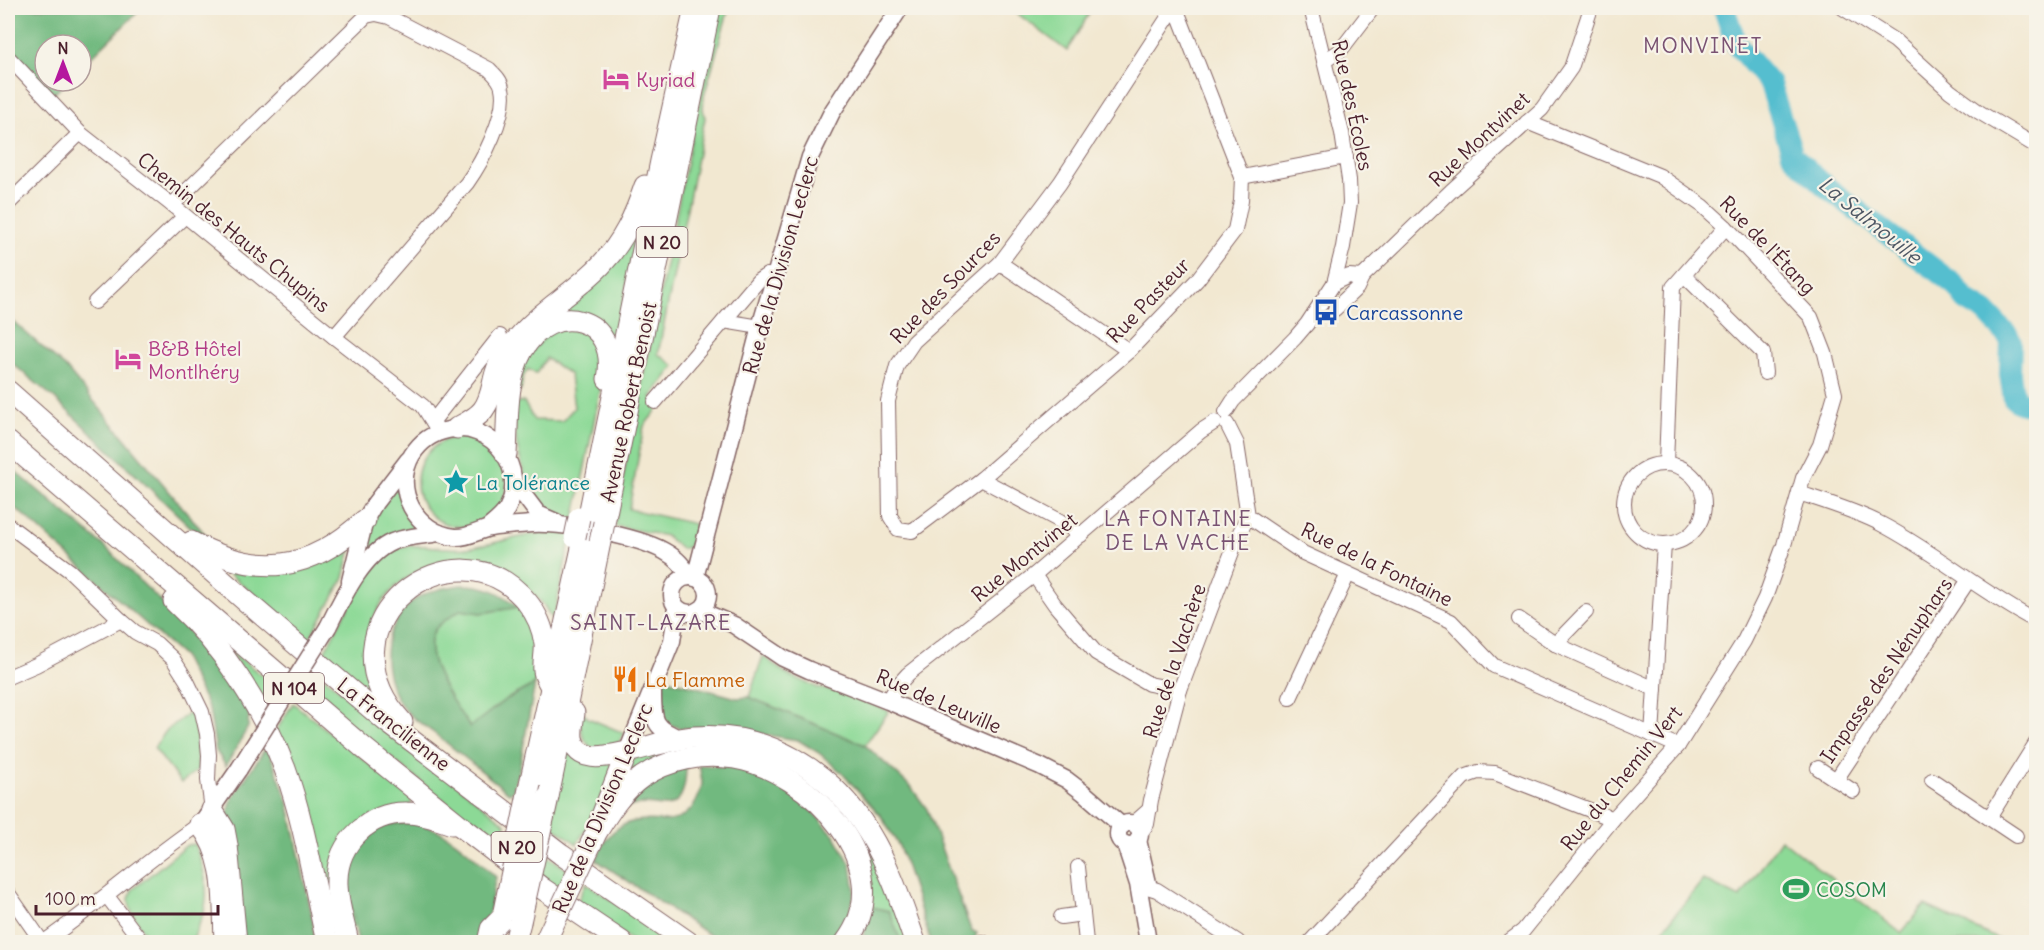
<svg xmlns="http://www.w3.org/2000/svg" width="2044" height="950" font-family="Delius,sans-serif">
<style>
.green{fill:#8cd996;stroke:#6b7c60;stroke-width:1.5}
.forest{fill:#71b97f;stroke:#5e6c55;stroke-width:1.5}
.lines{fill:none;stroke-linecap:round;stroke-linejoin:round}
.river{stroke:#54becf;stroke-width:22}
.minor-casing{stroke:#856565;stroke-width:16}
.tertiary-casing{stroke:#856565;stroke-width:19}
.primary-casing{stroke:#856565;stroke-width:23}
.trunk-casing{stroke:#856565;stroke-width:23}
.minor{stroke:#fff;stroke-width:14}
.tertiary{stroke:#fff;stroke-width:16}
.primary{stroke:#fff;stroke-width:21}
.trunk{stroke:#fff;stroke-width:21}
.tertiary-bridge-casing{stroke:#856565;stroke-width:19;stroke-linecap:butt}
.primary-bridge-casing{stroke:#856565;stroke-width:23;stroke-linecap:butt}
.tertiary-bridge{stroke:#fff;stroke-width:16}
.primary-bridge{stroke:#fff;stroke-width:21}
.labels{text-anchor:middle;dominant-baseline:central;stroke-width:4.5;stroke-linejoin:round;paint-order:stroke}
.shield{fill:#f7f3e8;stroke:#7e5f64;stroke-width:1.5}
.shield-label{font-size:18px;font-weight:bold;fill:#4a1f2b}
.hotel-label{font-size:20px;fill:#b23c85;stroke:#f7f3e8;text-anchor:start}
.street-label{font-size:20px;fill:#4a1f2b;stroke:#f7f3e8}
.transit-label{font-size:20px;fill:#164399;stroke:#f7f3e8;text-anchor:start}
.culture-label{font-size:20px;fill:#0d838f;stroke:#f7f3e8;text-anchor:start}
.food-label{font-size:20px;fill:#c56008;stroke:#f7f3e8;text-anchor:start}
.leisure-label{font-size:20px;fill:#27864d;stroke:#f7f3e8;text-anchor:start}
.neighbourhood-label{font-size:21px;letter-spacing:1.5px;fill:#795272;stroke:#f7f3e8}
.water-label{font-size:21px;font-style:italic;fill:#4e5764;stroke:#f7f3e8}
</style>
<rect width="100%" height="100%" fill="#f7f3e8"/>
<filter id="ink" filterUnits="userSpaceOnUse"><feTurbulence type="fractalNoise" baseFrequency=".0167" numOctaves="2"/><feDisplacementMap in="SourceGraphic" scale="12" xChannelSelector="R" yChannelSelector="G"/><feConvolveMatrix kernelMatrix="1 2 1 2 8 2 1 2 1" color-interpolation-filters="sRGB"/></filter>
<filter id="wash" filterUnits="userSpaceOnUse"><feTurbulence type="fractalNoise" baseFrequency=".008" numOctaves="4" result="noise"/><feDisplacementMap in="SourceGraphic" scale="24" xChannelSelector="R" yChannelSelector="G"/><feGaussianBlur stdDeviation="1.35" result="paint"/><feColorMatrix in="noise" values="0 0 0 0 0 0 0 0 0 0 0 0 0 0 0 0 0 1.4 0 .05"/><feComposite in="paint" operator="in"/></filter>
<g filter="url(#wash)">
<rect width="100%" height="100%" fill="#f2e8d1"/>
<g class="green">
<path d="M718,8h11l-25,88 -1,13 2,9 -47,236 17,12 -24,31 9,9 -16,20 -15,83 66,15 -3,16 -4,7 -7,2 -15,-13 -51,-10 2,-19z"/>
<path d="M1010,8h80v4l-23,39z"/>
<path d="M638,225l-22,116 -39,-26 -77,57z"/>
<path d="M557,326l37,9 10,37 -30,149 -32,-12 -16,-26 -9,-37 -3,-26 1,-18h9l10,18 28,1 12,-13 -4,-33 -24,-17 -10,16 -8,-5 -5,8 -2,13 -7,-3 7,-25z"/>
<circle cx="462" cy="482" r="45"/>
<path d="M398,484l26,47 -55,24 -6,-5 8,-31z"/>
<path d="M560,530l12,1 -19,90 -10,-17 -22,-21 -13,-9 -69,-10 -24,9 -18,12 -15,17 -11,21 -5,18 -2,22 6,28 -46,-39c15,-25 48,-98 78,-105 20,-5 43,4 64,1 32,-4 62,-15 94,-18z"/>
<path d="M353,539l-9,39 -35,61 -92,-75 35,5z"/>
<path d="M519,607c17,27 21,46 16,77l-30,16 -35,28c-15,-23 -55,-76 -33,-101 6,-7 16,-12 23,-17l21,3z"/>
<path d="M228,648l50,41 -12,21z"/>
<path d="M763,656l25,19 33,14 19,2 49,20 -24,34 -116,-48z"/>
<path d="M314,669l192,155 -4,23 -199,-160z"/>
<path d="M293,703l120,96 -68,143h-14l-55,-211z"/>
<path d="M195,708l3,62 -17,13 -27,-35 12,-17z"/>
<path d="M579,708l9,10 36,15 -6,11 -26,4c-13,-10 -11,-25 -13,-40z"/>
<path d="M701,742c14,0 28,0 42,3 99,19 137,113 167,197h-9l-13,-31 -16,-4c-1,-18 -2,-36 -9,-54 -2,-7 -7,-14 -11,-20 -37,-65 -118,-101 -189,-73 -13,5 -23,9 -33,17l-6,-1 9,-18 47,-13z"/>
<path d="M564,751l56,8 -31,65 -12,20 -26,-19z"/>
<path d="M1781,839l120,94 24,-28 79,37h-351l50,-62 37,18z"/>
<path d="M195,844c8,22 15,44 9,67 -3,10 -8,21 -12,31h-28l-5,-6 -7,6c-8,-9 -24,-31 -23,-43 1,-3 2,-6 3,-9l55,-45z"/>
<path d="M545,854l24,17 -10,20 -19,-14z"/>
<path d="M586,883l89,59h-41l-57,-39z"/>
</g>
<g class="forest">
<path d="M8,8h134l-61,59v-22h-36v36h22l-15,15 -44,-47z"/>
<path d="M8,317l58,51 149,178 -18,-13 -143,-135 -46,-38z"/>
<path d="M8,465l96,81 76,74 39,50 30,42 -1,15 -22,39 -10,-15 -7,-42 -26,-52 -163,-145 -12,-8z"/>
<path d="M461,585c26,0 39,7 58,22l-38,6 -21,-3c-7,5 -17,11 -23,17 -22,25 18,78 33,100l35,-27 30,-16 -17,91h-1l-4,16 -4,2c-25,-20 -50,-40 -75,-60 -11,-8 -27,-18 -34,-30 -14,-21 -19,-51 -8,-74 17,-34 34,-38 69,-44z"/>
<path d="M663,678l74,20 12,-1 116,48 46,42 16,22 44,121 6,3 -3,7 2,2h-45l-32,-96 -18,-30 -40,-44 -22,-19 -21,-13 -62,-10 -56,-2 -9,-3 -7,-6 -4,-9 -1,-12z"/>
<path d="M267,746l21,55 24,115 3,26h-72l-16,-125 5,-19z"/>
<path d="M699,765l37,2 31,12 32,18 36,39 16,29 4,26 -7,31 -19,20h-109l-124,-82c8,-17 13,-30 32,-37 13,-5 25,-2 38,-2 20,0 33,-18 36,-37 0,-6 -2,-13 -3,-19z"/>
<path d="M686,766c0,14 -2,39 -20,40 -8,0 -16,-2 -24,-2 -8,1 -16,4 -24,6l31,-26z"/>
<path d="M412,823c35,4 59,31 84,54l-5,23 1,1 -11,41h-123l-11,-54 2,-25 13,-22 22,-16z"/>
<path d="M872,907l17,4 12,31h-27l-11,-6z"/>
</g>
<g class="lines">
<path class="river" d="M1724,8l12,36 34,40 23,72 32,30 130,99 11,15 20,12 22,24 3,6 -1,32 4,25 6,4 16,1"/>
</g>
</g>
<g filter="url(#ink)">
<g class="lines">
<g class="minor-casing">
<g id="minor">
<path d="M1174,8l-114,175 -60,80 -86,78 -17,25 -9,35 2,115 8,13 14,2 69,-52 148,-128 68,-71 38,-50 6,-29 1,-24 -66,-169"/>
<path d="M1311,8l31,125 7,47 1,23 -7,44 -9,36"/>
<path d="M1843,8l52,33 55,50 29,21 57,34"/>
<path d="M8,57l72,76 92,72 162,132 89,69 16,26"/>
<path d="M1324,61l16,-10 33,-43"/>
<path d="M1242,177l104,-20"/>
<path d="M8,204l72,-71"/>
<path d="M172,205l194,-189 10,-2 2,-6"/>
<path d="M1000,263l129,88"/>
<path d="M1684,275l79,78 2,20"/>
<path d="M95,302l90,-86"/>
<path d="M1335,309l22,-21 5,-11"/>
<path d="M724,321l36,6"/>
<path d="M334,337l133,-154c15,-21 41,-69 35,-95 -1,-8 -7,-13 -13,-19l-100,-52 -13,-3"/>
<path d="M655,402l103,-121 9,-6 7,1"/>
<path d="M1226,412l7,-11 62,-63 12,-14 27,-41 15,-7 13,1 89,-86 91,-82 29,-41 20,-60"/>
<path d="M433,421l67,-85"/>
<path d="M1666,463l7,-176 53,-60"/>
<circle cx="1664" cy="504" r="40"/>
<path d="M981,479l79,42 21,14"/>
<path d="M1799,493c24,8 60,19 82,31 54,28 101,69 155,97"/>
<path d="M1248,516l55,37 148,68 43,45 184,80"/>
<path d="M8,525l62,46 51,49 14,12 22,12 16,15 14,22 15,31 5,22 2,21 -1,25 4,30"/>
<path d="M1034,575l21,30 41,48 53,31 31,6"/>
<path d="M1519,619l36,25 100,45"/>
<path d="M1555,644l31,-32"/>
<path d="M8,677l28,-12 85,-45"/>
<path d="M1290,698l58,-124"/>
<path d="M888,701l10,-16 10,-11 126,-99 167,-144 14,-9"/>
<path d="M1652,735l12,-191"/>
<path d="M1818,768l35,23"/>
<path d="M1836,780l132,-199"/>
<path d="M1932,780l84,56"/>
<path d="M1989,818l47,-75"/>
<path d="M1133,824l17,-15"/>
<path d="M1140,834l7,-10 4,-24 29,-110 58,-154 10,-20 -11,-72 -10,-20"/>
<path d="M1078,867l8,75"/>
<path d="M1138,884l19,6 81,52"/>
<path d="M8,893l34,49"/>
<path d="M107,896l35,46"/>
<path d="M1061,917l22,-3"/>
<path d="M44,942c53,-37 102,-81 156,-118"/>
<path d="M982,942h1"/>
<path d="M1310,942l154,-165 14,-5 17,1 118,46"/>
<path d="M1508,942l15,-11 90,-112 65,-73 66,-105 21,-43 19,-53 19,-67 17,-33 15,-51 -10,-41 -14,-36 -85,-90 -23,-21 -43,-30 -133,-54"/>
</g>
</g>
<g class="tertiary-casing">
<g id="tertiary">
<path d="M513,481l25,33 18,8"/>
<path d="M488,528c7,-6 14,-11 19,-19 22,-41 -16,-88 -59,-79 -15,3 -28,12 -36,25 -20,34 4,78 43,82 13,1 22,-6 35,-9 13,-2 27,-3 41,-4 31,-2 106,12 133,27 11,6 20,14 25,26"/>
<circle cx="690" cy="595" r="18"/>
<path d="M695,578l65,-251 50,-170 22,-45 68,-104"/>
<path d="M350,581l15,-61 10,-17 33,-43"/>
<path d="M699,610l35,15 49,33 26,12 79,31 152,65 27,14 17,13 38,33"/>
<path d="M328,627c14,-28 34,-72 64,-85 14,-6 32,-6 47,-9"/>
<path d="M653,693c0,28 1,36 29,46"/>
<path d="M627,752l45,-111 5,-33"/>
<path d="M205,818l34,-49"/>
<circle cx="1129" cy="834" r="11"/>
<path d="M1138,840l10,43"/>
<path d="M1125,844l13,40 10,58"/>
</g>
</g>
<g class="primary-casing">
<g id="primary">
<path d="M457,428c9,-5 20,-10 26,-18 10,-13 9,-29 15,-43 3,-8 10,-16 15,-23 25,-32 60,-50 88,-79 22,-23 34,-49 44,-79"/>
<path d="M506,454c2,-34 -1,-72 16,-103 30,-53 98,-35 86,28"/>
<path d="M588,520l73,-359 34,-153"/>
<path d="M604,523l106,-515"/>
<path d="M574,713c-1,8 -3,17 -2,25 6,27 36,18 55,14"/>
<path d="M530,784l54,-245"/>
<path d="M548,797l52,-255"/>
<path d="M600,821l27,-69"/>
<path d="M200,824c28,35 23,76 25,118"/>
<path d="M515,942l5,-20"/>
</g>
</g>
<g class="trunk-casing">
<g id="trunk">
<path d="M8,391l233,206 145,124 175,133 127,88"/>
<path d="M8,442l357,307 97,78 81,62 79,53"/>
<path d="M191,542c68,36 118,30 174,-22"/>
<path d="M174,601c49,45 88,106 111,168 20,55 29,116 42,173"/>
<path d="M402,722c-90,-99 54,-207 125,-120 9,11 16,27 18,42 1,9 -2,18 -1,27 1,6 5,12 8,17"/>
<path d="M627,752c22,-5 44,-13 67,-15 73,-6 138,34 175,96 21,34 33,72 46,109"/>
<path d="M212,810l12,19 3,16 9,97"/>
<path d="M596,833c13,-21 26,-42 46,-56 27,-18 60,-24 92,-19 75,12 169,109 112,184"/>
<path d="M348,942c-4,-20 -12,-42 -11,-63 1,-37 33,-67 70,-66 15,0 31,6 45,11"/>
<path d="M488,942l3,-13 11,-11"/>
</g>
</g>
<use href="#minor" class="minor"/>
<use href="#tertiary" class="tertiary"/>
<use href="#primary" class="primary"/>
<use href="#trunk" class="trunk"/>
<g class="tertiary-bridge-casing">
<path id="tertiary-bridge" d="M239,769l89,-142"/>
</g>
<g class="primary-bridge-casing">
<g id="primary-bridge">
<path d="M575,537l4,-19"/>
<path d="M600,542l4,-19"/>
<path d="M504,911l26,-127"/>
<path d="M520,922l28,-125"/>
<path d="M545,942l51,-109"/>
</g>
</g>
<use href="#tertiary-bridge" class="tertiary-bridge"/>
<use href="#primary-bridge" class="primary-bridge"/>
</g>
</g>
<defs>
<g id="hotel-bare" transform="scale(2.07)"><path d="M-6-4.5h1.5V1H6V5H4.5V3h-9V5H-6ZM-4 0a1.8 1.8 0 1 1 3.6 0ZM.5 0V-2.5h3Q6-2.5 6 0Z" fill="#d1479c" stroke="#f7f3e8" stroke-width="2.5" paint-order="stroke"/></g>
<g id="bus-bare" transform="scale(2.07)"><path d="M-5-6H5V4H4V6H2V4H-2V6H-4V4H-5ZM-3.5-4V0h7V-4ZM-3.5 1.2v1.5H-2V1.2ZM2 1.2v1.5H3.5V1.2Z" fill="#1a4fb4" stroke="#f7f3e8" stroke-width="2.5" paint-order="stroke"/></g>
<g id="sight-bare" transform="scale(2.07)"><path d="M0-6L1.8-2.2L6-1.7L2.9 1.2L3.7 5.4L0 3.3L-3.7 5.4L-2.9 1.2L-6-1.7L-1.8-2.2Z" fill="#0f9aa8" stroke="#f7f3e8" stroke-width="2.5" paint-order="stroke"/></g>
<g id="restaurant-bare" transform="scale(2.07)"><path d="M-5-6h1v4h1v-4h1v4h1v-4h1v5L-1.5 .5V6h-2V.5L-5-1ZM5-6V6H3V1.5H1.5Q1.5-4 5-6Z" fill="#e8710a" stroke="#f7f3e8" stroke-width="2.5" paint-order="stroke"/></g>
<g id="stadium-bare" transform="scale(2.07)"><path d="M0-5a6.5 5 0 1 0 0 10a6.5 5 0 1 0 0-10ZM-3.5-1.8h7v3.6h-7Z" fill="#2e9e5b" stroke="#f7f3e8" stroke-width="2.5" paint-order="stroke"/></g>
</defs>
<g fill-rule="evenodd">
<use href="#hotel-bare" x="616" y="79"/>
<use href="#bus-bare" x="1326" y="312"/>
<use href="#hotel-bare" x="128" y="359"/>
<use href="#sight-bare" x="456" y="482"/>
<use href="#restaurant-bare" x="625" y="679"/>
<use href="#stadium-bare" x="1796" y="889"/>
</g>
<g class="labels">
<g class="shield">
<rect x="636.5" y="227" width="51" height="30" rx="4.5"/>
<rect x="264" y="673" width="60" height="30" rx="4.5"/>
<rect x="491.5" y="832" width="51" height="30" rx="4.5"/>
</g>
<g class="shield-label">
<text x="662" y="242">N 20</text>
<text x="294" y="688">N 104</text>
<text x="517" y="847">N 20</text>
</g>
<g class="hotel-label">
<text x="636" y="79">Kyriad</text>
<text x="148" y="348">B&amp;B Hôtel<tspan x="148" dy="23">Montlhéry</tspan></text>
</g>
<g class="street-label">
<text transform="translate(1353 105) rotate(78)">Rue des Écoles</text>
<text transform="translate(1479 139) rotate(-43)">Rue Montvinet</text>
<text transform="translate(234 232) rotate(39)">Chemin des Hauts Chupins</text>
<text transform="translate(1768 245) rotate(46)">Rue de l'Étang</text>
<text transform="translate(780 265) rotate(-74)">Rue de la Division Leclerc</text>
<text transform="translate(945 287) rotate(-46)">Rue des Sources</text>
<text transform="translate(1148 300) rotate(-46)">Rue Pasteur</text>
<text transform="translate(628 402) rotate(-78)">Avenue Robert Benoist</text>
<text transform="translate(1024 557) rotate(-39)">Rue Montvinet</text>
<text transform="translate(1377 564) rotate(26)">Rue de la Fontaine</text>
<text transform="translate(1174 661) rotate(-72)">Rue de la Vachère</text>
<text transform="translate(1886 670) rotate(-56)">Impasse des Nénuphars</text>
<text transform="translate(939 701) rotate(23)">Rue de Leuville</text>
<text transform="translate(394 724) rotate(38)">La Francilienne</text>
<text transform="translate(1621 778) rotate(-51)">Rue du Chemin Vert</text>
<text transform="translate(602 808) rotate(-67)">Rue de la Division Leclerc</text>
</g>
<g class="transit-label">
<text x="1346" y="312">Carcassonne</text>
</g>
<g class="culture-label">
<text x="476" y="482">La Tolérance</text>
</g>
<g class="food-label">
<text x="645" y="679">La Flamme</text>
</g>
<g class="leisure-label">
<text x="1816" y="889">COSOM</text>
</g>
<g class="neighbourhood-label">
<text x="1703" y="45">MONVINET</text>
<text x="1178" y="518">LA FONTAINE<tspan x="1178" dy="24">DE LA VACHE</tspan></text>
<text x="651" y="622">SAINT-LAZARE</text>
</g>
<g class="water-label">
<text transform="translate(1870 220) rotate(39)">La Salmouille</text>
</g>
</g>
<rect width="2044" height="950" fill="none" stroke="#f7f3e8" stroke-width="30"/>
<g transform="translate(63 63)"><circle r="28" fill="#f7f3e8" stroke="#b29e9c" stroke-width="1.5"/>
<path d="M0-4.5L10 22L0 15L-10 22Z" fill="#b5179e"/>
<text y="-9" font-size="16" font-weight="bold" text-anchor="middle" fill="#4a1f2b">N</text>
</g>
<path d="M36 905v9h182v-9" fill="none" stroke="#4a1f2b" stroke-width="3"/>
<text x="45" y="905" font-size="18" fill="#4a1f2b" stroke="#f7f3e8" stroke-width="4.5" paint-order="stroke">100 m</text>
</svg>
